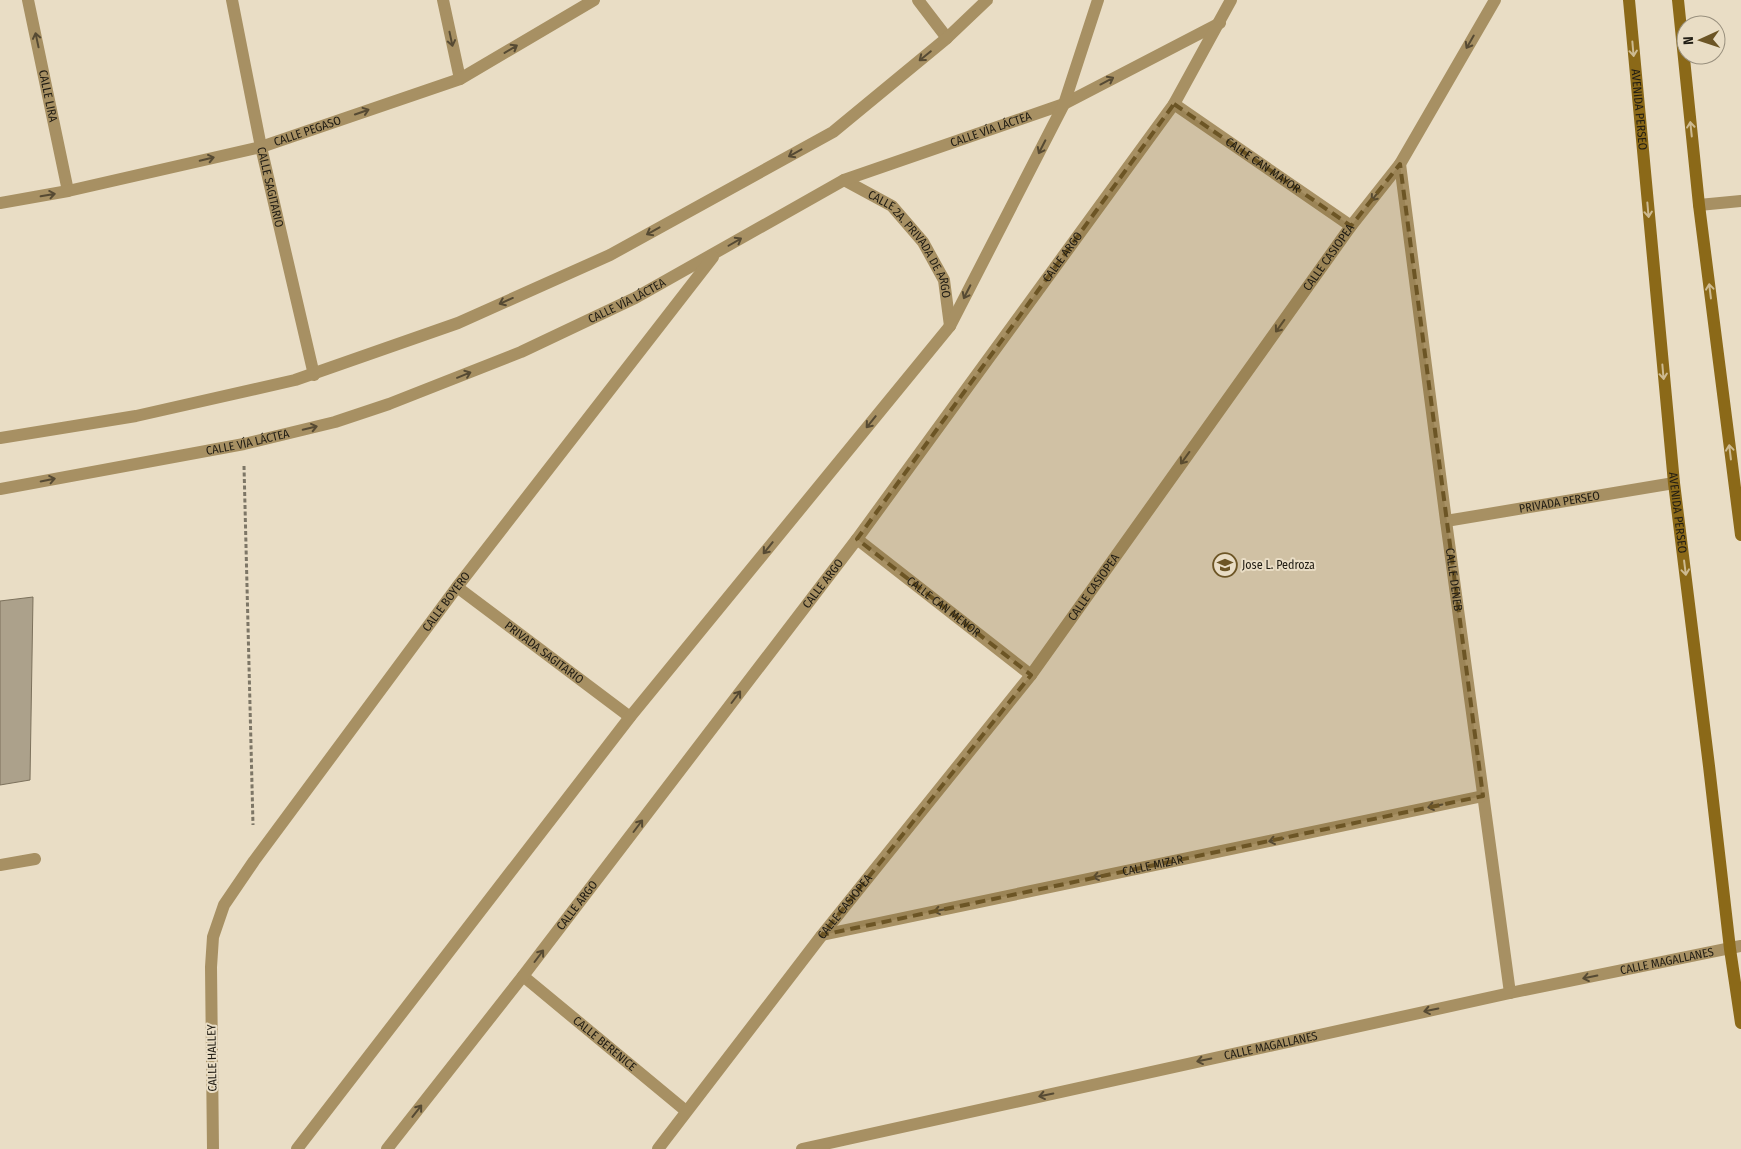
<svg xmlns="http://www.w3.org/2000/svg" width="1741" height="1149" font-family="'Fira Sans Condensed',sans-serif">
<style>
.building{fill:#aca18b;stroke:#7c715c}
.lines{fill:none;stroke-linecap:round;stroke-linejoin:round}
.path{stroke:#7d7666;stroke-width:3;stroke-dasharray:4 2.5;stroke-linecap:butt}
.lane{stroke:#a79063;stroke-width:12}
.street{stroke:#a79063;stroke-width:12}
.secondary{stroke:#8b6918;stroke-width:12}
.oneway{stroke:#564a33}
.oneway2{stroke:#cdba91}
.marked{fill:#6c5525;fill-opacity:0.2;stroke:#6c5525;stroke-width:4;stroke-dasharray:10 6;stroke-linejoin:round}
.labels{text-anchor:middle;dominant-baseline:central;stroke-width:4;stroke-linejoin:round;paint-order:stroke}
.street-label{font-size:12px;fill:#201c13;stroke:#e9ddc5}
.poi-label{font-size:12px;fill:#201c13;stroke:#e9ddc5;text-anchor:start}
</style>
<rect width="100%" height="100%" fill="#e9ddc5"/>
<path class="building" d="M33,597l-3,183 -30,5v-184z"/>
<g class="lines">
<path class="path" d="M244,466l9,359"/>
<path class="lane" d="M0,865l35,-6"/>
<g class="street">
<path id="s1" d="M28,0l40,191"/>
<path id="s2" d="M232,0l29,147 53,228"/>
<path d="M443,0l17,79"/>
<path d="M918,0l29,38"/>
<path id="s3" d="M1174,104l177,122"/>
<path id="s4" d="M1400,164l46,357 64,472"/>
<path id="s5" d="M844,180l48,26 31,36 21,38 6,46"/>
<path id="s6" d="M0,203l68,-12 193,-44 199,-68 134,-79"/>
<path d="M1699,205l42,-4"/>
<path d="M0,438l136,-22 159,-36 163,-57 152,-68 223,-123 114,-94 40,-38"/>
<path id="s7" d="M0,489l244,-45 91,-22 54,-18 132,-52 114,-54 209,-118 220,-76 156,-81"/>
<path id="s8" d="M1446,521l228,-38"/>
<path id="s9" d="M857,539l174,136"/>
<path id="s10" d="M457,587l173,130"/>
<path id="s11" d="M822,935l661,-139"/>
<path id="s12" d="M523,976l163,135"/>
<path id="s13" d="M213,1149l-2,-182 2,-30 11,-32 30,-44 203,-274 256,-330"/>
<path d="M297,1149l333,-432 320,-391 114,-222 34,-104"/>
<path id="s14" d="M387,1149l136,-173 334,-437 317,-435 57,-104"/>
<path id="s15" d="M658,1149l164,-214 209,-260 320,-449 49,-62 95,-164"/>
<path id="s16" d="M802,1149l708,-156 231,-47"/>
</g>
<g class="secondary">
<path id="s17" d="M1629,0l45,483 35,283 21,183 11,74"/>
<path d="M1678,0l21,205 42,330"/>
</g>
</g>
<defs><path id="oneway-shaft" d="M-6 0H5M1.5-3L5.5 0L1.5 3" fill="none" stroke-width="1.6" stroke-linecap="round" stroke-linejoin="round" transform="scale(1.25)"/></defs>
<g class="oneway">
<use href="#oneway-shaft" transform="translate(451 39) rotate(78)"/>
<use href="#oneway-shaft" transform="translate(37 40) rotate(-102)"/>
<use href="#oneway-shaft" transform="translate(1470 42) rotate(120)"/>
<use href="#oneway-shaft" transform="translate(511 49) rotate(-31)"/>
<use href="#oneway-shaft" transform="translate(925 56) rotate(141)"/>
<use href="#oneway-shaft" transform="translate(1107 81) rotate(-28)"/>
<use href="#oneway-shaft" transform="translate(362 112) rotate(-19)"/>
<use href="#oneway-shaft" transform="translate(1042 147) rotate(117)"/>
<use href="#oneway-shaft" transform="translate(795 153) rotate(151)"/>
<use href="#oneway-shaft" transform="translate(207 159) rotate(-13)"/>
<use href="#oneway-shaft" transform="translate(48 195) rotate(-10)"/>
<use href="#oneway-shaft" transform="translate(1376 195) rotate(129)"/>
<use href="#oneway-shaft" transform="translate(653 231) rotate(151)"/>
<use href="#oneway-shaft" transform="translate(735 242) rotate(-30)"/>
<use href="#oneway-shaft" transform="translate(967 292) rotate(117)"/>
<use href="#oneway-shaft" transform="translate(506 301) rotate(156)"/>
<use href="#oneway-shaft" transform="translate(1280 326) rotate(126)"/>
<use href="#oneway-shaft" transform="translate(464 375) rotate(-22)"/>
<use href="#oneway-shaft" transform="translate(871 422) rotate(129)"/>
<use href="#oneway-shaft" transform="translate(310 428) rotate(-13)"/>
<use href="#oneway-shaft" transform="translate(1185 458) rotate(126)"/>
<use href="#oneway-shaft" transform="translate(48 480) rotate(-11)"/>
<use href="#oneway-shaft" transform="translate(768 548) rotate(129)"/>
<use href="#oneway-shaft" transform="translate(736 697) rotate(-53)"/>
<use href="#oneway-shaft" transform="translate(1435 806) rotate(168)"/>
<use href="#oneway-shaft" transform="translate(638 826) rotate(-53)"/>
<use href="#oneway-shaft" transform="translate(1276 840) rotate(168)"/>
<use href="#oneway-shaft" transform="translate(1100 876) rotate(168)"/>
<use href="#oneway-shaft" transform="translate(941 910) rotate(168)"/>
<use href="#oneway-shaft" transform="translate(539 956) rotate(-53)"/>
<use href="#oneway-shaft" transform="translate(1590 977) rotate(169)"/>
<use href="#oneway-shaft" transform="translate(1431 1010) rotate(168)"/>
<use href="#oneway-shaft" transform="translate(1204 1060) rotate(168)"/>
<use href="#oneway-shaft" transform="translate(1046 1095) rotate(168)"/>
<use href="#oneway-shaft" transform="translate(417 1111) rotate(-52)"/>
</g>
<g class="oneway2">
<use href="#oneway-shaft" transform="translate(1633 49) rotate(85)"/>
<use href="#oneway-shaft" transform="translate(1691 129) rotate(-96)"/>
<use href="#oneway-shaft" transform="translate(1648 210) rotate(85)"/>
<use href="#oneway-shaft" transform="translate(1710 291) rotate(-97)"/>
<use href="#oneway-shaft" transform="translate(1663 372) rotate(85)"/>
<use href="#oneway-shaft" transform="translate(1730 452) rotate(-97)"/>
<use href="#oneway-shaft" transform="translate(1685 568) rotate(83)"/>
</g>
<path class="marked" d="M1174,104l177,122 49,-62 83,632 -661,139 209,-260 -174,-136z"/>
<defs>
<g id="school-ring" transform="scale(1.25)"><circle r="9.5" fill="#e9ddc5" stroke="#6c5525" stroke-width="1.5"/><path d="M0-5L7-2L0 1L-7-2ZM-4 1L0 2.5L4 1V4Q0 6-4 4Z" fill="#6c5525"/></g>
</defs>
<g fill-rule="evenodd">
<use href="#school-ring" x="1225" y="565"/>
</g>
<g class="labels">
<g class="street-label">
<text stroke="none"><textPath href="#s1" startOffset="98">CALLE LIRA</textPath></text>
<text stroke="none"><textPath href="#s17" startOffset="110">AVENIDA PERSEO</textPath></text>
<text stroke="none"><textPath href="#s7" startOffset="1062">CALLE VÍA LÁCTEA</textPath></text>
<text stroke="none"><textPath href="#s6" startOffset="316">CALLE PEGASO</textPath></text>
<text stroke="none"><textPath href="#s3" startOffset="108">CALLE CAN MAYOR</textPath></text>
<text stroke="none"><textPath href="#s2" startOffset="191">CALLE SAGITARIO</textPath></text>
<text stroke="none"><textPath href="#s5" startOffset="96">CALLE 2A. PRIVADA DE ARGO</textPath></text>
<text stroke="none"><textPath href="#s15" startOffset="1116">CALLE CASIOPEA</textPath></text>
<text stroke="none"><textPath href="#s14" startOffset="1119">CALLE ARGO</textPath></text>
<text stroke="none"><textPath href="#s7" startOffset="658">CALLE VÍA LÁCTEA</textPath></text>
<text stroke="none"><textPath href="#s7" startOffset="252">CALLE VÍA LÁCTEA</textPath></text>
<text stroke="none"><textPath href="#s8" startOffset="115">PRIVADA PERSEO</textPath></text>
<text stroke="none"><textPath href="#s17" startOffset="515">AVENIDA PERSEO</textPath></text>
<text stroke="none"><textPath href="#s4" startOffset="419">CALLE DENEB</textPath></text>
<text stroke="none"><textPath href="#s14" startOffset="714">CALLE ARGO</textPath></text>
<text stroke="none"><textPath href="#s15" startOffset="711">CALLE CASIOPEA</textPath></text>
<text stroke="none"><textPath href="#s13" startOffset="622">CALLE BOYERO</textPath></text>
<text stroke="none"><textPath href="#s9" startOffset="110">CALLE CAN MENOR</textPath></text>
<text stroke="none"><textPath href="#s10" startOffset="109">PRIVADA SAGITARIO</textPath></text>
<text stroke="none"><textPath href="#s11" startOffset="338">CALLE MIZAR</textPath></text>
<text stroke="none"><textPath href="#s14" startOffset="309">CALLE ARGO</textPath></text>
<text stroke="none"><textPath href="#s15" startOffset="306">CALLE CASIOPEA</textPath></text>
<text stroke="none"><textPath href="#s16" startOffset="885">CALLE MAGALLANES</textPath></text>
<text stroke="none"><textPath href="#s12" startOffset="106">CALLE BERENICE</textPath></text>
<text stroke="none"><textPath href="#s16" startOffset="480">CALLE MAGALLANES</textPath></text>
<text transform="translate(212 1058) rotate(-91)">CALLE HALLEY</text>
</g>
<g class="poi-label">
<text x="1242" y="565">Jose L. Pedroza</text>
</g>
</g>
<g transform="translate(1701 40) rotate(267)"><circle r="24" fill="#e9ddc5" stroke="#99907e"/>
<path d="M0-4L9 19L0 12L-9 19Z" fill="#6c5525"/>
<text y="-8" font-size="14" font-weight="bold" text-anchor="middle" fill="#201c13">N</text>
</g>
</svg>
